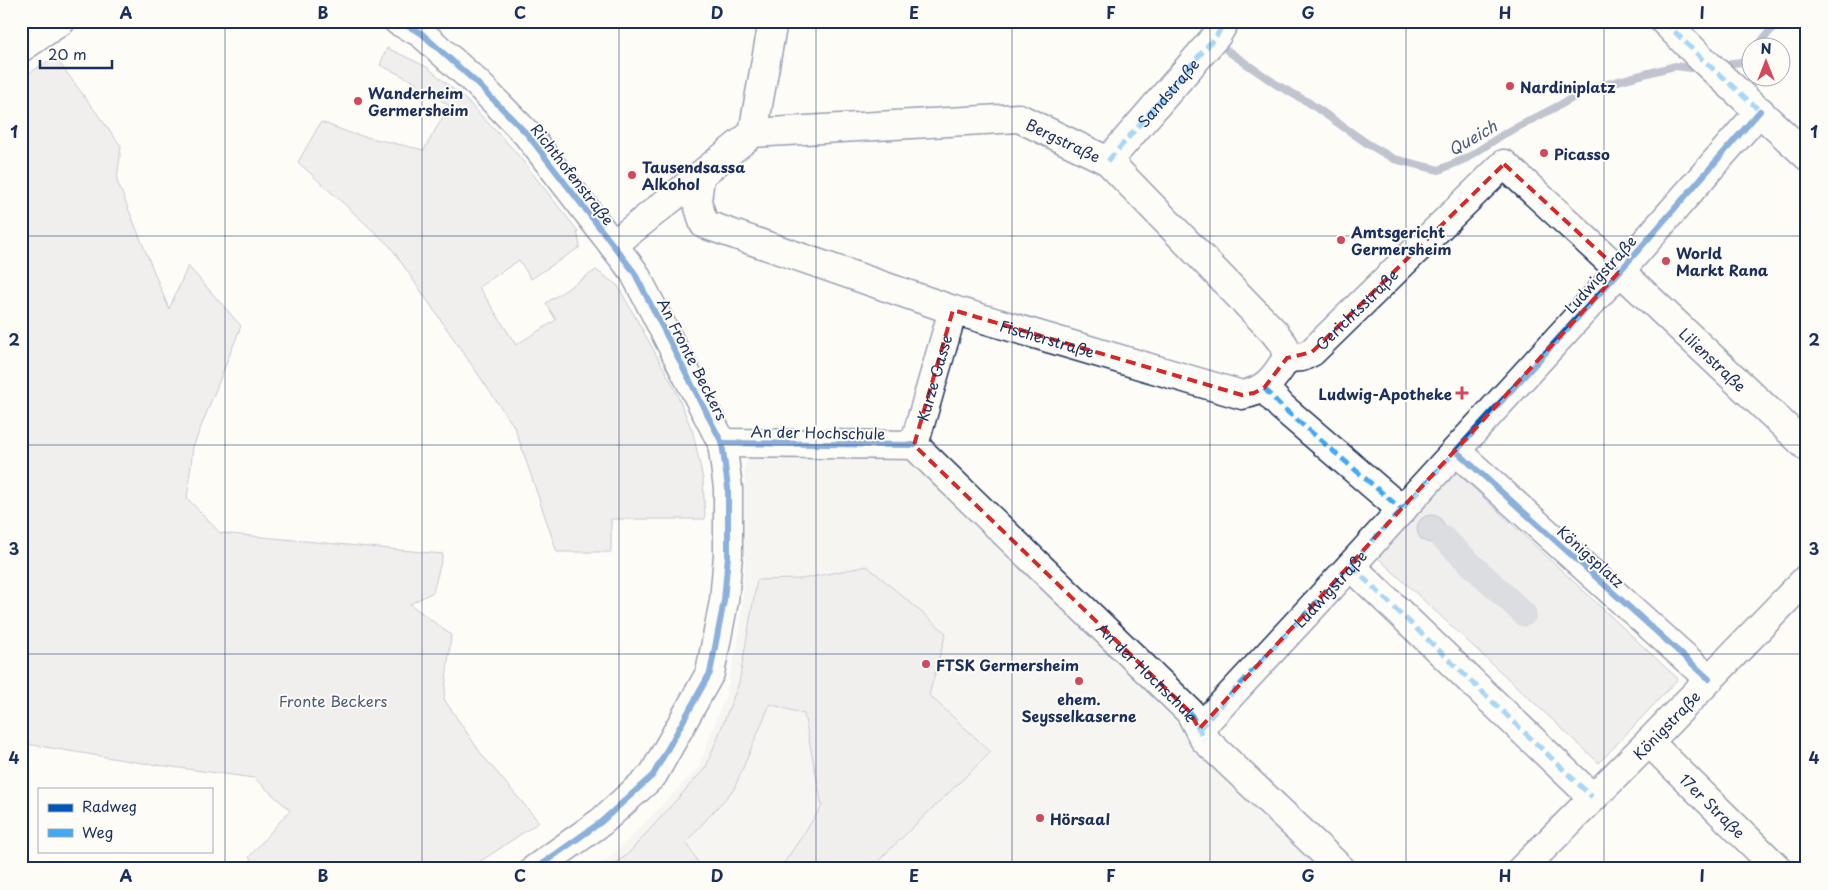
<svg xmlns="http://www.w3.org/2000/svg" width="1828" height="890" font-family="'Playpen Sans',sans-serif">
<style>
.built{fill:#edeeec}
.green{fill:#e0e1e3;stroke:#7e88a0}
.water{fill:#b3b8c5;stroke:#76819c}
.lines{fill:none;stroke-linecap:round;stroke-linejoin:round}
.stream{stroke:#76819c;stroke-width:8}
.canal{stroke:#b3b8c5;stroke-width:25}
.minor-casing{stroke:#1b2f5e;stroke-width:31}
.minor{stroke:#fdfcf7;stroke-width:28}
.quiet{stroke:#3fa9f5;stroke-width:5;stroke-dasharray:10 5;stroke-linecap:butt}
.cycleway-casing{stroke:#fdfcf7;stroke-width:9}
.cycleway{stroke:#0057b8;stroke-width:6}
.marked{fill:none;stroke:#d62828;stroke-width:4;stroke-dasharray:10 6;stroke-linejoin:round}
.grid{fill:none;stroke:#1b2f5e;stroke-width:1;stroke-opacity:0.55}
.poi-dot{fill:#d1495b;stroke:#fdfcf7;stroke-width:2}
.labels{text-anchor:middle;dominant-baseline:central;stroke-width:4;stroke-linejoin:round;paint-order:stroke}
.poi-label{font-size:15px;font-weight:bold;fill:#1b2f5e;stroke:#fdfcf7;text-anchor:start}
.street-label{font-size:15px;fill:#1b2f5e;stroke:#fdfcf7}
.park-label{font-size:15px;fill:#4c5c7f;stroke:#fdfcf7}
.water-label{font-size:16px;font-style:italic;fill:#49587d;stroke:#fdfcf7}
.neatline{fill:none;stroke:#1b2f5e;stroke-width:2}
.grid-label{font-size:16px;text-anchor:middle;font-weight:bold;fill:#1b2f5e}
</style>
<rect width="100%" height="100%" fill="#fdfcf7"/>
<filter id="ink" filterUnits="userSpaceOnUse"><feTurbulence type="fractalNoise" baseFrequency=".02" numOctaves="2"/><feDisplacementMap in="SourceGraphic" scale="10" xChannelSelector="R" yChannelSelector="G"/><feConvolveMatrix kernelMatrix="1 2 1 2 8 2 1 2 1" color-interpolation-filters="sRGB"/></filter>
<g filter="url(#ink)">
<path class="built" d="M745,450l155,2 43,34 249,251 139,132h-738l27,-21 78,-80 27,-71 15,-66 5,-68z"/>
<g class="green">
<path d="M387,48l40,19 40,34 46,48 64,81 3,17 -49,32 -12,-19 -40,27 37,58 40,-25 -10,-17 50,-33 22,16 56,101 19,46 10,46 2,40h-94v33h-54l-42,-124 -125,-182 -92,-84 23,-40 32,12 71,16 25,-44 -34,-24 -35,-17z"/>
<path d="M55,57l66,89 -4,35 52,128 19,-43 53,60 -48,121 -6,51 33,35 223,21 -10,38 -23,12 41,31 -7,64 38,56 57,67 -70,47h-210l-10,-12 41,-47 -36,-32 -118,-16 -115,-19v-665z"/>
<path d="M1455,471l223,208 -79,84 -223,-207z"/>
<path d="M867,566l79,67 -17,62 62,57 -108,104 -9,13h-94l42,-63 -18,-92 -34,-10 -36,85 -48,53 16,27h-97l21,-13 80,-89 33,-84 18,-103 45,-1z"/>
</g>
<circle class="water" cx="1431" cy="529" r="14"/>
<g class="lines">
<g class="stream">
<path d="M1756,48l22,-27"/>
<path d="M1228,51l49,34 31,17 60,42 26,15 45,11 28,-12 37,-24 56,-29 28,-16 87,-23 16,2"/>
<path d="M1732,63l11,-1 7,-9"/>
</g>
<path class="canal" d="M1443,538l81,76"/>
<g class="minor-casing">
<g id="minor">
<path d="M398,21l23,12 29,26 27,24 50,51 107,138 88,171 6,45v67l-4,46 -14,72 -57,102 -52,47 -66,47"/>
<path d="M1664,21l38,38 105,97"/>
<path d="M21,48l40,-27"/>
<path id="s1" d="M753,133l266,-15 89,43 166,171 10,13 3,13"/>
<path id="s2" d="M1108,161l109,-126 8,-14"/>
<path id="s3" d="M700,177l-3,24 7,23 249,86 289,85c24,-4 33,-18 45,-37"/>
<path d="M613,245l140,-112 20,-112"/>
<path id="s4" d="M1287,358l15,-1 10,-5 192,-188 116,107 187,176"/>
<path d="M1264,388l18,19 120,103"/>
<path id="s5" d="M722,443l192,2 276,267 14,27 137,130"/>
<path id="s6" d="M914,445l39,-135"/>
<path d="M1456,451l253,228"/>
<path d="M1351,566l241,231"/>
<path id="s7" d="M1199,729l144,-155 277,-303 140,-160"/>
<path id="s8" d="M1649,742l129,127"/>
<path id="s9" d="M1522,869l127,-127 158,-164"/>
</g>
</g>
<use href="#minor" class="minor"/>
<g class="quiet">
<path d="M1664,21l38,38 58,52"/>
<path d="M1108,161l109,-126 8,-14"/>
<path d="M1264,388l18,19 120,103"/>
<path d="M1351,566l241,231"/>
<path d="M1190,712l14,27"/>
<path d="M1199,729l257,-278 3,3"/>
</g>
<g class="cycleway-casing">
<g id="cycleway">
<path d="M398,21l23,12 29,26 27,24 50,51 107,138 88,171 6,45v67l-4,46 -14,72 -57,102 -52,47 -66,47"/>
<path d="M722,443l192,2"/>
<path d="M1709,679l-253,-228 164,-180 140,-160"/>
</g>
</g>
<use href="#cycleway" class="cycleway"/>
</g>
</g>
<path d="M0 0H1828V890H0ZM1504,164l116,107 -421,458 -9,-17 -276,-267 39,-135 289,85 12,-2 10,-5 23,-30 25,-6z" fill="#fdfcf7" fill-opacity=".55" fill-rule="evenodd"/>
<path class="marked" d="M1504,164l116,107 -421,458 -9,-17 -276,-267 39,-135 289,85 12,-2 10,-5 23,-30 25,-6z"/>
<path class="grid" d="M225,21v848M422,21v848M619,21v848M816,21v848M1012,21v848M1210,21v848M1406,21v848M1604,21v848M21,236h1786M21,445h1786M21,654h1786"/>
<g class="poi-dot">
<circle cx="1510" cy="86" r="5"/>
<circle cx="358" cy="101" r="5"/>
<circle cx="1544" cy="153" r="5"/>
<circle cx="632" cy="175" r="5"/>
<circle cx="1341" cy="240" r="5"/>
<circle cx="1666" cy="261" r="5"/>
<path d="M1459.5 385.5h5v5h5v5h-5v5h-5v-5h-5v-5h5z"/>
<circle cx="926" cy="664" r="5"/>
<circle cx="1079" cy="681" r="5"/>
<circle cx="1040" cy="818" r="5"/>
</g>
<g class="labels">
<g class="poi-label">
<text x="1520" y="86">Nardiniplatz</text>
<text x="368" y="92">Wanderheim<tspan x="368" dy="17">Germersheim</tspan></text>
<text x="1554" y="153">Picasso</text>
<text x="642" y="166">Tausendsassa<tspan x="642" dy="17">Alkohol</tspan></text>
<text x="1351" y="231">Amtsgericht<tspan x="1351" dy="17">Germersheim</tspan></text>
<text x="1676" y="252">World<tspan x="1676" dy="17">Markt Rana</tspan></text>
<text x="1452" y="393" text-anchor="end">Ludwig-Apotheke</text>
<text x="936" y="664">FTSK Germersheim</text>
<text x="1079" y="698" text-anchor="middle">ehem.<tspan x="1079" dy="17">Seysselkaserne</tspan></text>
<text x="1050" y="818">Hörsaal</text>
</g>
<g class="street-label">
<text stroke="none"><textPath href="#s2" startOffset="91">Sandstraße</textPath></text>
<text stroke="none"><textPath href="#s1" startOffset="316">Bergstraße</textPath></text>
<text transform="translate(573 174) rotate(52)">Richthofenstraße</text>
<text transform="translate(1600 274) rotate(-48)">Ludwigstraße</text>
<text stroke="none"><textPath href="#s4" startOffset="88">Gerichtsstraße</textPath></text>
<text stroke="none"><textPath href="#s3" startOffset="410">Fischerstraße</textPath></text>
<text transform="translate(693 359) rotate(63)">An Fronte Beckers</text>
<text stroke="none"><textPath href="#s4" startOffset="581">Lilienstraße</textPath></text>
<text stroke="none"><textPath href="#s6" startOffset="70">Kurze Gasse</textPath></text>
<text transform="translate(818 432) rotate(1)">An der Hochschule</text>
<text transform="translate(1591 556) rotate(42)">Königsplatz</text>
<text stroke="none"><textPath href="#s7" startOffset="192">Ludwigstraße</textPath></text>
<text stroke="none"><textPath href="#s5" startOffset="518">An der Hochschule</textPath></text>
<text stroke="none"><textPath href="#s9" startOffset="204">Königstraße</textPath></text>
<text stroke="none"><textPath href="#s8" startOffset="90">17er Straße</textPath></text>
</g>
<g class="park-label">
<text x="333" y="700">Fronte Beckers</text>
</g>
<g class="water-label">
<text transform="translate(1472 137) rotate(-30)">Queich</text>
</g>
</g>
<rect width="1828" height="890" fill="none" stroke="#fdfcf7" stroke-width="55"/>
<rect x="38" y="788" width="175" height="65" fill="#fdfcf7" stroke="#a3aaba"/>
<rect x="48" y="804" width="25" height="8" fill="#0057b8" stroke="#a3aaba"/>
<text x="82" y="812" font-size="15" fill="#1b2f5e">Radweg</text>
<rect x="48" y="829" width="25" height="8" fill="#3fa9f5" stroke="#a3aaba"/>
<text x="82" y="838" font-size="15" fill="#1b2f5e">Weg</text>
<g transform="translate(1766 62)"><circle r="24" fill="#fdfcf7" stroke="#a3aaba"/>
<path d="M0-4L9 19L0 12L-9 19Z" fill="#d1495b"/>
<text y="-8" font-size="14" font-weight="bold" text-anchor="middle" fill="#1b2f5e">N</text>
</g>
<path d="M40 60v8h72v-8" fill="none" stroke="#1b2f5e" stroke-width="2.5"/>
<text x="48" y="60" font-size="15" fill="#1b2f5e" stroke="#fdfcf7" stroke-width="4" paint-order="stroke">20 m</text>
<rect x="28" y="28" width="1772" height="834" class="neatline"/>
<g class="grid-label">
<text x="126" y="19">A</text>
<text x="323" y="19">B</text>
<text x="520" y="19">C</text>
<text x="717" y="19">D</text>
<text x="914" y="19">E</text>
<text x="1111" y="19">F</text>
<text x="1308" y="19">G</text>
<text x="1505" y="19">H</text>
<text x="1702" y="19">I</text>
<text x="14" y="138">1</text>
<text x="1814" y="138">1</text>
<text x="14" y="346">2</text>
<text x="1814" y="346">2</text>
<text x="14" y="555">3</text>
<text x="1814" y="555">3</text>
<text x="14" y="764">4</text>
<text x="1814" y="764">4</text>
<text x="126" y="882">A</text>
<text x="323" y="882">B</text>
<text x="520" y="882">C</text>
<text x="717" y="882">D</text>
<text x="914" y="882">E</text>
<text x="1111" y="882">F</text>
<text x="1308" y="882">G</text>
<text x="1505" y="882">H</text>
<text x="1702" y="882">I</text>
</g>
</svg>
